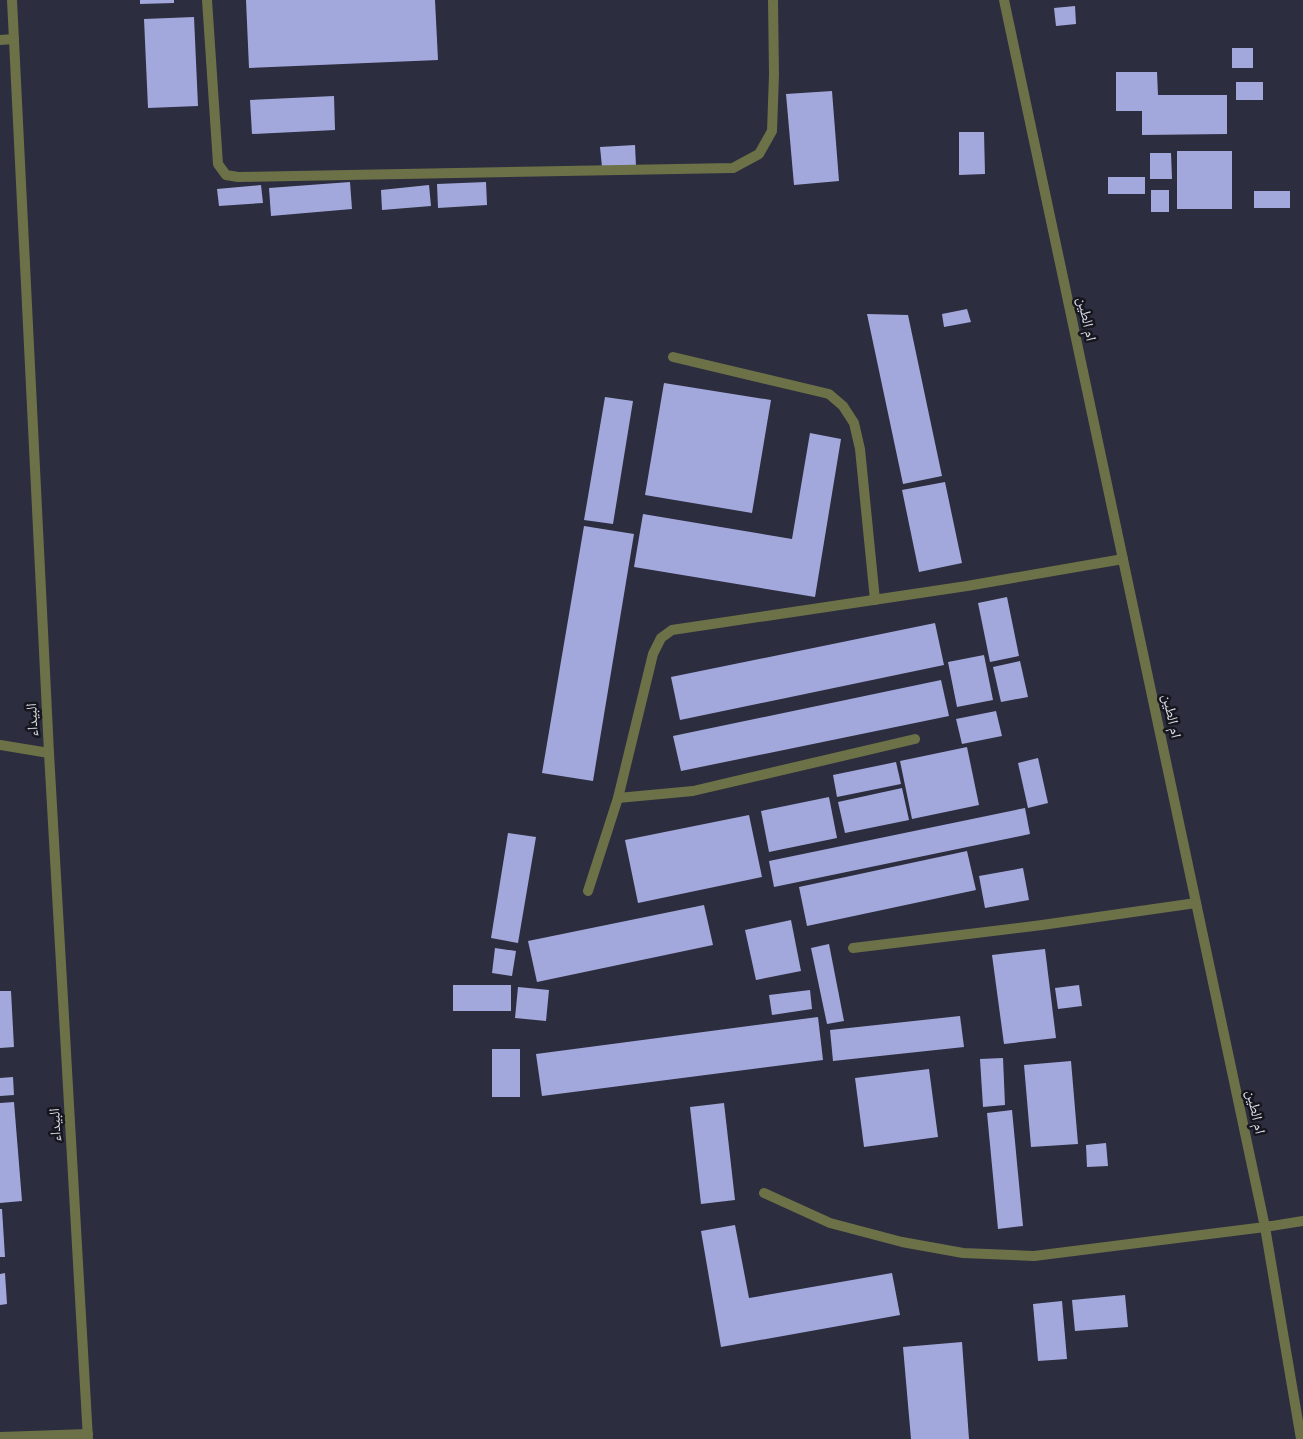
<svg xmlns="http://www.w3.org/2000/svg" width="1303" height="1439" font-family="Signika,'Noto Naskh Arabic',sans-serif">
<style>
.building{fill:#a3a8dc}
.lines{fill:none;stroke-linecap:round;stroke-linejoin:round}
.lane{stroke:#6c7147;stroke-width:10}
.street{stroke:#6c7147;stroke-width:10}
.labels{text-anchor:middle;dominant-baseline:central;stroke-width:5;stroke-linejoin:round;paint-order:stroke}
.street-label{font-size:15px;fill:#dcdde8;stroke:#15161e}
</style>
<rect width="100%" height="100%" fill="#2c2d3e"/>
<g class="building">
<path d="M140,0h34v3l-34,1z"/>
<path d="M246,0h189l3,60 -189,8z"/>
<path d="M1075,6l1,18 -20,2 -2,-18z"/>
<path d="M194,17l4,89 -50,2 -4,-89z"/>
<rect x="1232" y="48" width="21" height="20"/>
<path d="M1116,72h41l1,23h69v39l-85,1v-24h-26z"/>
<rect x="1236" y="82" width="27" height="18"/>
<path d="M832,91l7,90 -45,4 -8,-91z"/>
<path d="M334,96l1,34 -83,4 -2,-34z"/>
<path d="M959,132h25l1,42 -26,1z"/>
<path d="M635,145l1,21 -34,1 -2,-20z"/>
<rect x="1177" y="151" width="55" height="58"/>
<path d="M1150,153h21l1,26h-22z"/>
<rect x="1108" y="177" width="37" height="17"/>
<path d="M350,182l2,27 -81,7 -2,-28z"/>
<path d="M486,182l1,23 -49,3 -1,-24z"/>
<path d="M261,185l2,18 -44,3 -2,-17z"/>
<path d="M429,185l2,21 -49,4 -1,-20z"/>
<rect x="1151" y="190" width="18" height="22"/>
<rect x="1254" y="191" width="36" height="17"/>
<path d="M967,309l4,13 -27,5 -2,-13z"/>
<path d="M867,314l41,1 34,161 -39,8z"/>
<path d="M664,383l107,17 -19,113 -107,-18z"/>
<path d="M605,397l28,4 -20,123 -29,-4z"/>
<path d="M810,433l31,6 -26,158 -181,-30 9,-53 149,25z"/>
<path d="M945,482l17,81 -43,9 -17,-82z"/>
<path d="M584,526l50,8 -41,247 -51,-8z"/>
<path d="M1007,597l12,59 -29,6 -12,-59z"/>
<path d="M935,623l9,42 -264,55 -9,-43z"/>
<path d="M984,655l9,45 -36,7 -9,-45z"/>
<path d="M1020,661l8,36 -27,5 -8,-35z"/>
<path d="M941,680l8,36 -268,55 -8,-35z"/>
<path d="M996,711l6,25 -40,8 -6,-25z"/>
<path d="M967,747l12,58 -67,14 -12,-58z"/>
<path d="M1038,758l10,45 -20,5 -10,-45z"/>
<path d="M896,762l5,22 -64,13 -4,-22z"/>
<path d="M902,788l7,32 -64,13 -7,-31z"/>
<path d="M829,797l8,41 -68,14 -8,-41z"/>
<path d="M1025,808l5,26 -256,53 -5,-26z"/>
<path d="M749,815l13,62 -124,26 -13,-63z"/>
<path d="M508,833l28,4 -18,106 -27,-5z"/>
<path d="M967,851l9,39 -169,36 -8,-39z"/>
<path d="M1023,868l6,32 -44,8 -6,-32z"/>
<path d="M704,905l9,40 -176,37 -9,-41z"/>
<path d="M791,920l10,51 -45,9 -11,-50z"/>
<path d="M829,944l15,77 -17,3 -16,-76z"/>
<path d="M495,948l21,3 -4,25 -20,-3z"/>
<path d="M1045,949l11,89 -52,6 -12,-89z"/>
<rect x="453" y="985" width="58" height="26"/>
<path d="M1079,985l3,21 -24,3 -3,-21z"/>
<path d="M518,987l31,3 -3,31 -31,-3z"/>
<path d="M810,990l2,19 -40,6 -3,-20z"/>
<path d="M0,991h11l3,56 -14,1z"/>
<path d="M960,1016l4,31 -131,14 -3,-31z"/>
<path d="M818,1017l5,43 -281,36 -6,-42z"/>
<rect x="492" y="1049" width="28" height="48"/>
<path d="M1003,1058l2,47 -22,2 -3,-48z"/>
<path d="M1071,1061l7,83 -47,3 -7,-82z"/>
<path d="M929,1069l9,68 -74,10 -9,-69z"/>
<path d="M13,1077l1,18 -14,1v-18z"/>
<path d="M14,1102l8,99 -22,2v-100z"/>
<path d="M724,1103l11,97 -34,4 -11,-97z"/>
<path d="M1012,1110l11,116 -25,3 -11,-116z"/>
<path d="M1106,1143l2,23 -21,1 -1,-22z"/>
<path d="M0,1209h2l3,48h-5z"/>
<path d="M735,1225l14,73 143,-25 8,42 -179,32 -20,-116z"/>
<path d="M5,1273l2,31 -7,1v-31z"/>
<path d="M1125,1295l3,32 -53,4 -3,-31z"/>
<path d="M1062,1301l5,58 -29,2 -5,-57z"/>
<path d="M962,1342l7,97h-58l-8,-92z"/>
</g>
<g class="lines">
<g class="lane">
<path d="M207,0l11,164 8,11 12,2 495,-9 26,-14 13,-23 2,-56 -1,-75"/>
<path d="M673,357l156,37 14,12 11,17 6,26 15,151"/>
<path d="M0,745l49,8"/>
<path d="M618,798l75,-7 222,-52"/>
<path d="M588,891l30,-93 35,-144 8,-16 11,-8 295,-44 156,-27"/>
<path d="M853,948l189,-23 154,-22"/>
<path d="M764,1193l66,30 72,19 61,11 71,3 231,-29"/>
</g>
<g class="street">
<path d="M12,0l37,753 39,686"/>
<path d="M1004,0l261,1227 36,212"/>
<path d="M0,40l14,-1"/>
<path d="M1265,1227l38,-6"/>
<path d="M0,1437l88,-3"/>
</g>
</g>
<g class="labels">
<g class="street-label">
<text transform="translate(1087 319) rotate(78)">ام الطين</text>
<text transform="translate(1172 716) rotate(78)">ام الطين</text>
<text transform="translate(32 720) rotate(-93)">البيداء</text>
<text transform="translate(1256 1112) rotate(78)">ام الطين</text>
<text transform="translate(55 1125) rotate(-93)">البيداء</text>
</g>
</g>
</svg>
